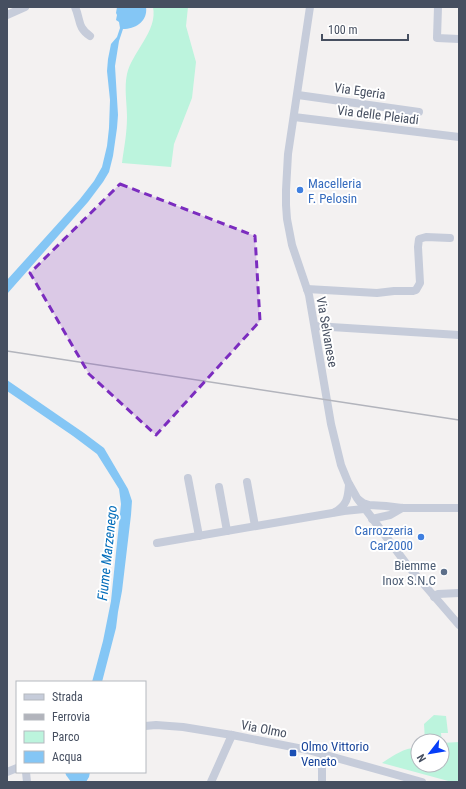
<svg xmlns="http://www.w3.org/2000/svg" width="466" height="789" font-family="'Roboto Condensed',sans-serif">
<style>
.green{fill:#bcf4dd}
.water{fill:#84c6f5}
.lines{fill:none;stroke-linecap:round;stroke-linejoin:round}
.minor{stroke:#c6ccda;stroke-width:8}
.rail{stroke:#b2b4bc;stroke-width:1.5}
.marked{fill:#7b2cbf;fill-opacity:0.2;stroke:#7b2cbf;stroke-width:3;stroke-dasharray:8 5;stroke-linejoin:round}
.shop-dot{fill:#3f7fe0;stroke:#fff;stroke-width:1.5}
.service-dot{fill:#5c6f8a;stroke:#fff;stroke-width:1.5}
.transit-dot{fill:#1a4fb4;stroke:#fff;stroke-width:1.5}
.labels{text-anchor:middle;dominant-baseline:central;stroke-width:4;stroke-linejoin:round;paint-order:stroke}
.street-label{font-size:13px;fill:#464f60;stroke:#fff}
.shop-label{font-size:13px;fill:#366cbe;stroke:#fff;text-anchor:start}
.service-label{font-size:13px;fill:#4e5e75;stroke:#fff;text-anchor:end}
.transit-label{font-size:13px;fill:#164399;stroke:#fff;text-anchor:start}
.water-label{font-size:14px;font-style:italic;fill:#006cba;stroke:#fff}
</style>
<rect width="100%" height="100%" fill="#f3f1f1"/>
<g class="green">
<path d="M153,7h35l-2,19 10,36 -4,36 -18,46 -3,23 -49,-4c2,-15 5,-30 5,-46 0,-14 -3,-29 0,-43 5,-22 31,-43 26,-67z"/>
<path d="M434,715l12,1 2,17h-7l1,10 17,-1v40h-7l-70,-19c14,-9 20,-14 36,-16v18h24v-24h-17l-1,-17z"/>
</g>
<g class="water">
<path d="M117,7h29c2,14 -10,22 -23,22l-4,12 -4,25 3,49 -1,13 -4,28 -4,16 -6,10 -15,20 -81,92v-14l73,-81 14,-18 8,-14 5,-21 2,-18 1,-28 -3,-29 1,-12 3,-15 6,-7 3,-9 -1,-6 -3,-2 1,-5 -1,-2z"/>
<path d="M7,380l77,53 20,15 24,41 4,12 -1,14 -9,76 -4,21 -2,16 -14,54h-10l11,-41 8,-40 10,-97 -2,-15 -22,-35 -24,-18 -66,-45z"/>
<path d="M65,772h25l-1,5 -3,5h-15l-5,-7z"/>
</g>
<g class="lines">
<g class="minor">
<path d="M75,7c6,13 2,20 15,29"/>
<path d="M310,7l-22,147 -2,36v15l1,14 5,26 17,50 22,129 10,41 7,17 9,16 51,68 51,59"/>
<path d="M438,7l-1,31 22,1"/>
<path d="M7,15l18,-8"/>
<path d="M298,95l121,17"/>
<path d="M294,117l165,20"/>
<path d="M307,289l70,4 17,-2h19l3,-1 4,-7 -2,-36 1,-8 7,-2 24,1"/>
<path d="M315,326l144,9"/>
<path d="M188,478l11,58"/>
<path d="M247,482l8,44"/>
<path d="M219,487l8,44"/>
<path d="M359,500l4,3 6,2 17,1 16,2h57"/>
<path d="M335,512c12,-7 13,-14 14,-27"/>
<path d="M372,519l18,-4 12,-7"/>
<path d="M157,543l187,-32 20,-2"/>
<path d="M434,597l4,-3 21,-1"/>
<path d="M145,726l11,-1 27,2 49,8 76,15 114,32"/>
<path d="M7,772l10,-4"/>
<path d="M26,772l1,10"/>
<path d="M211,782l21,-47"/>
<path d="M322,782v-22l2,-6"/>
</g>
<path class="rail" d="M7,351l452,69"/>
</g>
<path class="marked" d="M120,184l135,52 5,85 -104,114 -67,-61 -59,-101z"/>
<g class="shop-dot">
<circle cx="300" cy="190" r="4"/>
<circle cx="421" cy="537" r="4"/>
</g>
<circle class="service-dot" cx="444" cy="572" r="4"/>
<rect class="transit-dot" x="289" y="749" width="8" height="8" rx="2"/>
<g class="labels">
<g class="street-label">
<text transform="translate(360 91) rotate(8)">Via Egeria</text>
<text transform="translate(378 115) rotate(7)">Via delle Pleiadi</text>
<text transform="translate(327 332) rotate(80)">Via Selvanese</text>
<text transform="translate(264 729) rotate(11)">Via Olmo</text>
</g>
<g class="shop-label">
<text x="308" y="183">Macelleria<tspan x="308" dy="15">F. Pelosin</tspan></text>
<text x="413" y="530" text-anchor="end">Carrozzeria<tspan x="413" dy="15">Car2000</tspan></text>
</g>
<g class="service-label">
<text x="436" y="565">Biemme<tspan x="436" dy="15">Inox S.N.C</tspan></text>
</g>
<g class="transit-label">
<text x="301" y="746">Olmo Vittorio<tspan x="301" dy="15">Veneto</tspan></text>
</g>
<g class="water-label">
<text transform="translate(107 553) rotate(-84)">Fiume Marzenego</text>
</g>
</g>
<rect width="466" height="789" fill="none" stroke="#464f60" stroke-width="16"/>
<rect x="16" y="681" width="130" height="92" fill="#ffffff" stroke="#b5b9bf"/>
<rect x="24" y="694" width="20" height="6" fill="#c6ccda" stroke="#b5b9bf"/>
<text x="52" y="701" font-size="12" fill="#464f60">Strada</text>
<rect x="24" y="714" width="20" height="6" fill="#b2b4bc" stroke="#b5b9bf"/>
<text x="52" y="721" font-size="12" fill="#464f60">Ferrovia</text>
<rect x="24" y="731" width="20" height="12" fill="#bcf4dd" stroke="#b5b9bf"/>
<text x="52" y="741" font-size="12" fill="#464f60">Parco</text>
<rect x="24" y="751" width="20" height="12" fill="#84c6f5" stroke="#b5b9bf"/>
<text x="52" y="761" font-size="12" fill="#464f60">Acqua</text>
<g transform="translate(430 753) rotate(239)"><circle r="19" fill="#ffffff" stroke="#b5b9bf"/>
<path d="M0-3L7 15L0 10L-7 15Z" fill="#063ef8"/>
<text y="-6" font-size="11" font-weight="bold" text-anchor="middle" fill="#464f60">N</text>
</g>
<path d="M322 34v6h86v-6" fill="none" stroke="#464f60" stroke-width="2"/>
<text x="328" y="34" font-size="12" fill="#464f60" stroke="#ffffff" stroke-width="3" paint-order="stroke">100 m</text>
</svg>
